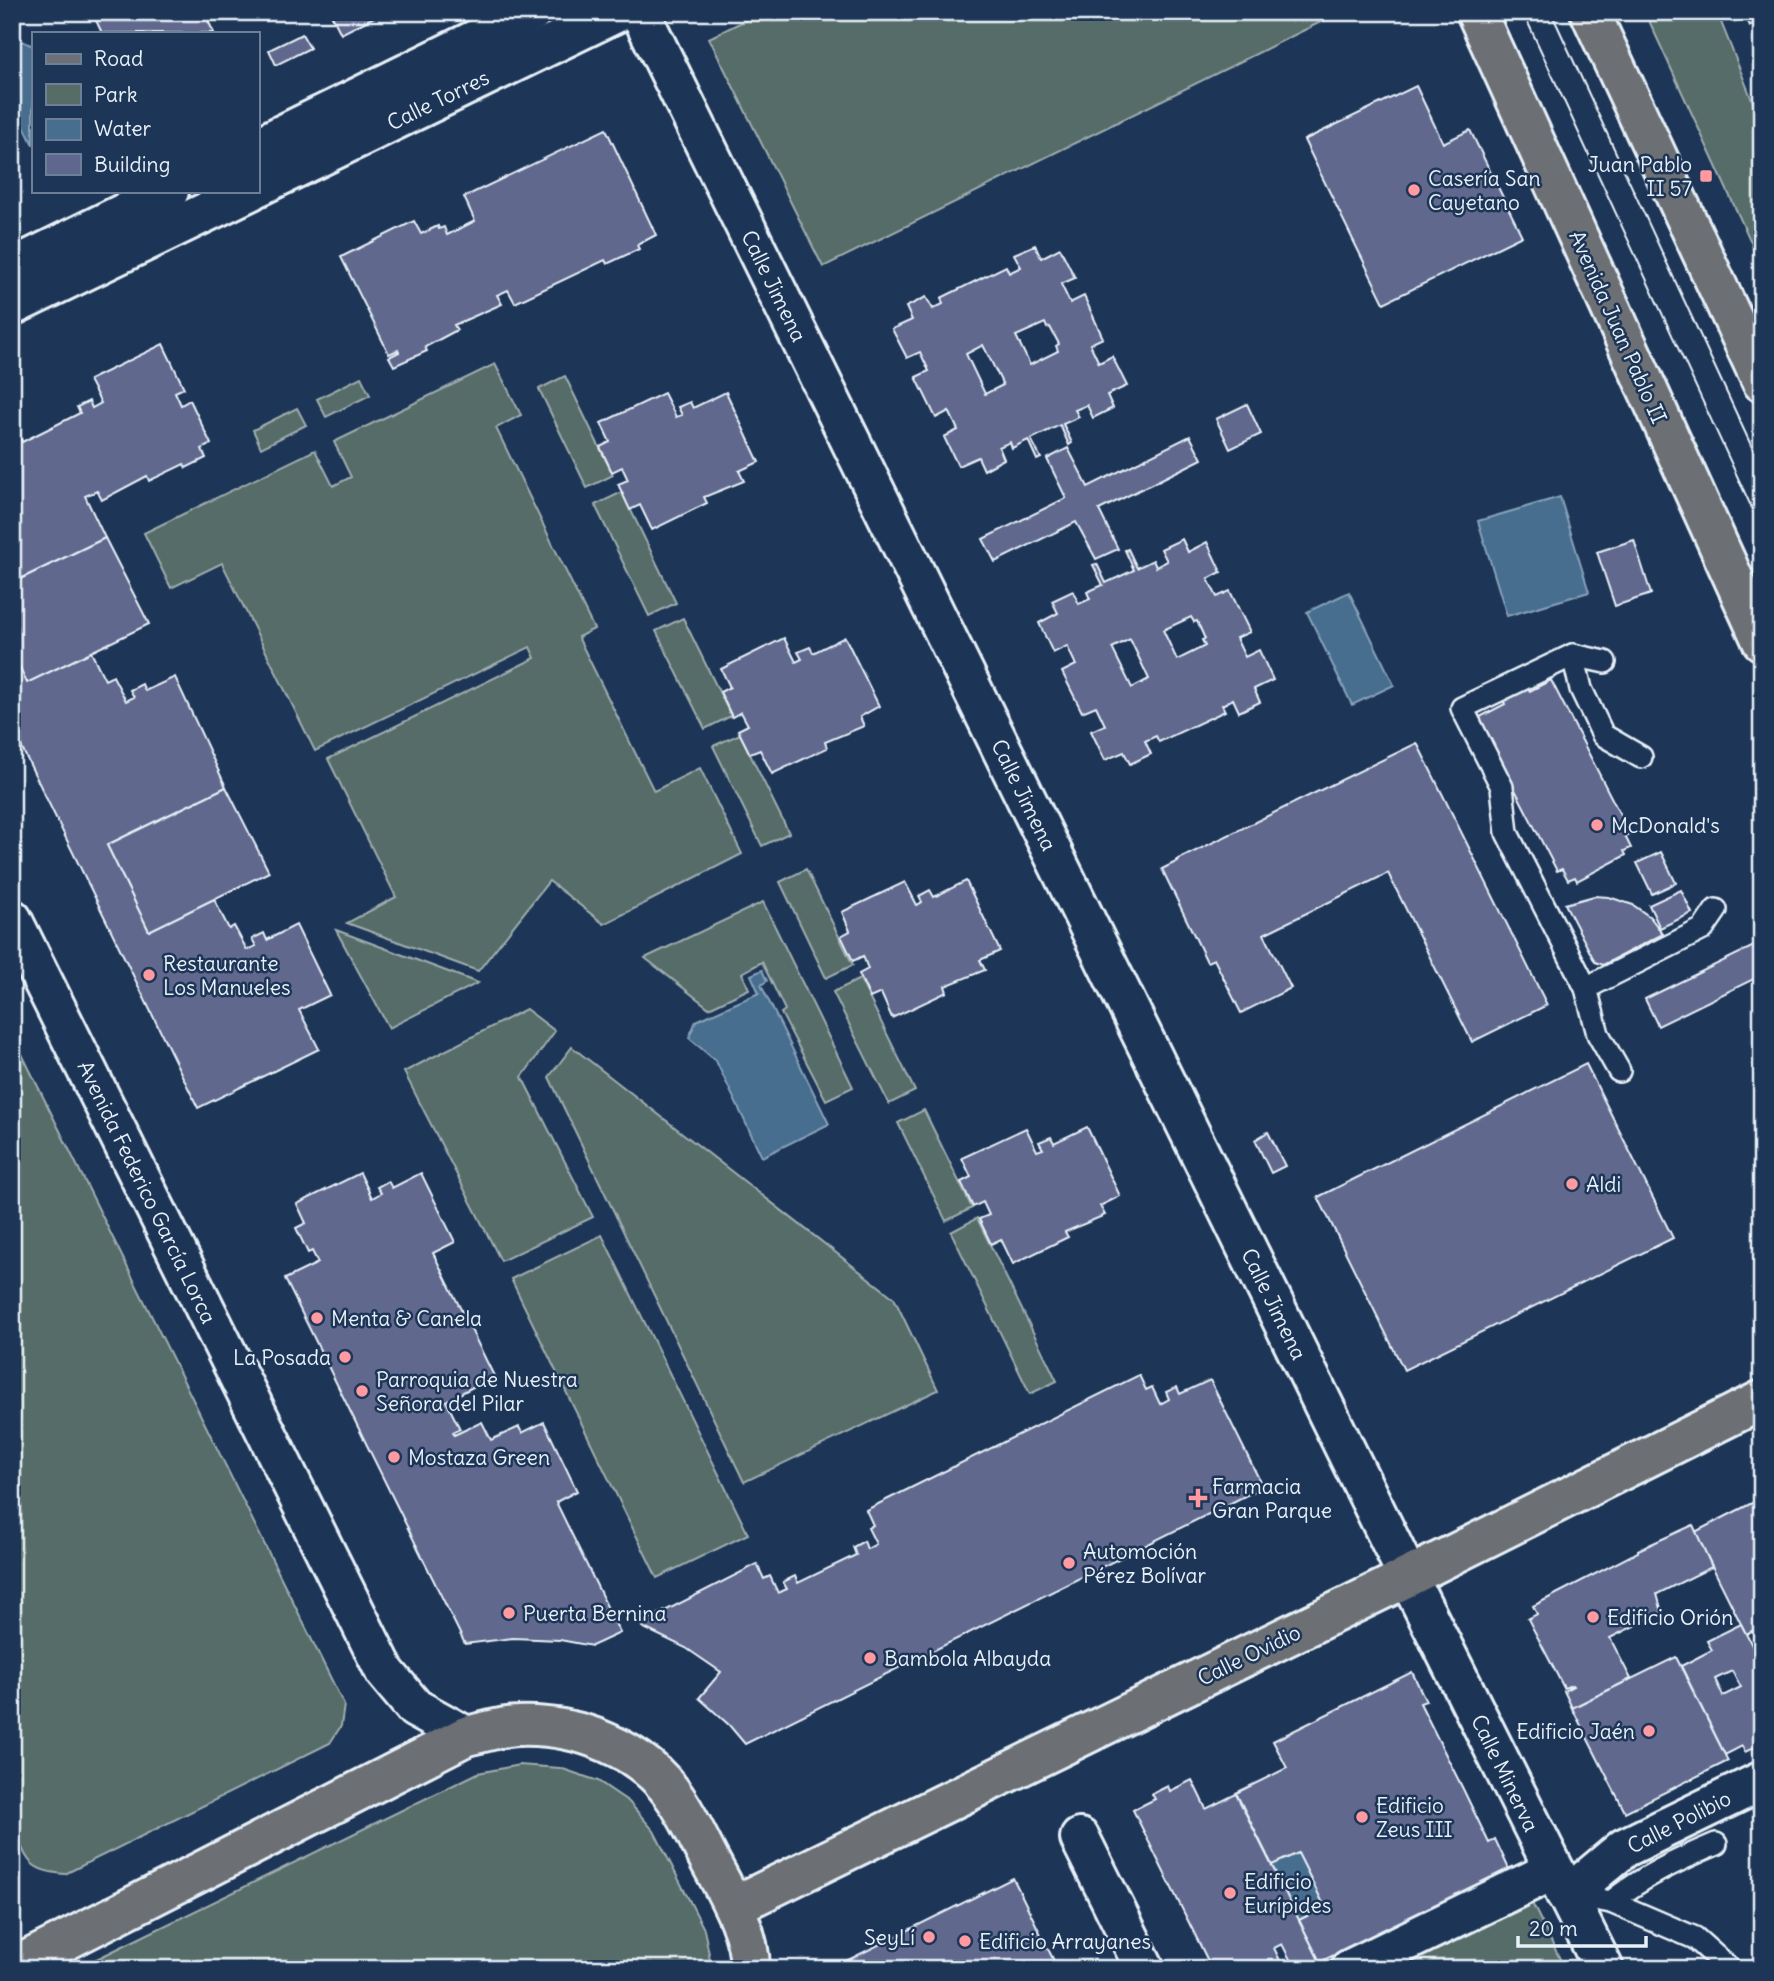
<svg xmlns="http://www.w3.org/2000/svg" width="1774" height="1981" font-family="Delius,sans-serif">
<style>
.green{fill:#566c67;stroke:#9faeb0;stroke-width:2}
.water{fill:#476e8f;stroke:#87a2b9;stroke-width:2}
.building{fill:#60678e;stroke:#e8f1f8;stroke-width:2;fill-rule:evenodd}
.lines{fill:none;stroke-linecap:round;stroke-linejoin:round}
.service-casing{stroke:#e8f1f8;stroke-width:26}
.minor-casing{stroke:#e8f1f8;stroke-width:44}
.tertiary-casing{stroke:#e8f1f8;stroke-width:44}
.secondary-casing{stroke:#e8f1f8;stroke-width:44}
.primary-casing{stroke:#e8f1f8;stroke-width:44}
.service{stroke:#1d3557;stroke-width:21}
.minor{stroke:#1d3557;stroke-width:38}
.tertiary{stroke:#1d3557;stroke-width:38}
.secondary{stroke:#1d3557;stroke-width:38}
.primary{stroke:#6c6f75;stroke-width:38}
.tram{stroke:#e8f1f8;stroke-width:2}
.poi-dot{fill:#ff9aa2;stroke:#1d3557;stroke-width:2.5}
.labels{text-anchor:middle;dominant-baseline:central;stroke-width:5;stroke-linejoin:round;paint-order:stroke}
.street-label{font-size:21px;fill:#e8f1f8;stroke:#1d3557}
.poi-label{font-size:21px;fill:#e8f1f8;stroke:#1d3557;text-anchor:start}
</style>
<rect width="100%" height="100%" fill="#1d3557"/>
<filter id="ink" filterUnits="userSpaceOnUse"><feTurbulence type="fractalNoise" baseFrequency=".0143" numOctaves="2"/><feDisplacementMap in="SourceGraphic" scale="14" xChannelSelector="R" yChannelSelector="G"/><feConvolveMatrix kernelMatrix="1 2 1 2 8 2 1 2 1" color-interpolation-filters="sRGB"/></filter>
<g filter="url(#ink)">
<g class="green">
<path d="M762,12h579l-518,255 -114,-229z"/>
<path d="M1645,12h72l45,113v141z"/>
<path d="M495,364l26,51 -25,13 98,201 -16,8 76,154 46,-23 42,86 -138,70 -55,-43 -71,90 -131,-48 49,-26 -68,-138 207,-101 -5,-11 -215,104 -93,-188 -51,25 -27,-55 171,-83 18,36 18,-9 -17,-35z"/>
<path d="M565,376l48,99 -26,13 -48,-99z"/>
<path d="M361,377l9,18 -44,22 -9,-18z"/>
<path d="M297,408l9,17 -45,23 -8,-18z"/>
<path d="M622,492l54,111 -27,13 -54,-111z"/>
<path d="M683,618l48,98 -26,13 -49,-98z"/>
<path d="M740,734l49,99 -27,13 -49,-100z"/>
<path d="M806,869l47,96 -27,13 -46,-96z"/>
<path d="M763,902l90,185 -27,13 -45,-87 4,-3 -23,-48 -20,11 7,16 -40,19 -64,-50z"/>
<path d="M336,930l142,53 -89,45z"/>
<path d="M860,979l55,112 -26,13 -56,-112z"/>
<path d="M526,1009l29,22 -33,46 71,140 -92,44 -97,-189z"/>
<path d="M12,1034l332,671 -3,21 -11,17 -265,131c-40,-3 -37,-16 -53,-48z"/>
<path d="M572,1047l322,251 44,92 -194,92 -195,-405z"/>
<path d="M924,1110l48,98 -26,13 -48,-98z"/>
<path d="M977,1218l80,163 -27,13 -79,-162z"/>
<path d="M602,1235l146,299 -91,44 -146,-299z"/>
<path d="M519,1765l41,3 38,13 31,21 25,29 50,98 8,40h-636l402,-196z"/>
<path d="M1529,1897l36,72h-180z"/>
</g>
<g class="water">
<path d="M22,41l11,5v99l-21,-44v-59z"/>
<path d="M1560,497l29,95 -82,24 -29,-95z"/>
<path d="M1349,592l45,93 -42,20 -45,-93z"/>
<path d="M762,970l5,11 -6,4 68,139 -67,33 -46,-96 -27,-23 7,-17 63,-28 -8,-18z"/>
<path d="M1298,1853l27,54 -26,13 -27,-55z"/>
</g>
<g class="building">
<path d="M92,12h112l10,21h-112z"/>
<path d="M330,12h54l-43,22z"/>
<path d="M1744,12h18v27l-7,-16 -5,3z"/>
<path d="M302,34l8,14 -34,17 -7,-15z"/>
<path d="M1416,86l27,57 27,-13 52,106 -138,67 -80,-163z"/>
<path d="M606,129l50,106 -19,10 2,4 -32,15 -2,-4 -90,43 -7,-13 -11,5 5,9 -48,21 3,5 -32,17 2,4 -33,15 -5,-9 10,-5 -1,-2 -9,4 -48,-97 73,-36 7,13 17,-8 1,3 5,-2 3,8 28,-14 -11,-24z"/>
<path d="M1035,245l6,13 19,-10 15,30 -14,6 9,19 14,-7 19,42 -13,6 9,19 13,-7 15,30 -20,9 6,13 -20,10 -6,-13 -12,5 4,7 -16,7 9,19 -3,2 -9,-20 -29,14 10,19 -4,2 -9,-20 -16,8 -2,-6 -11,5 5,12 -20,11 -6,-13 -20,9 -14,-29 14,-7 -9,-19 -13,7 -20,-41 13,-6 -9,-19 -13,6 -15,-29 20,-9 -6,-13 20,-10 7,12 10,-5 -2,-6 65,-32 3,7 12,-6 -7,-13zM1045,323l2,5 3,-1 9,17 -3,2 2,5 -28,14 -14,-29zM983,345l20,40 -18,9 -19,-40z"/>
<path d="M163,344l21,44 -9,4 6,13 9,-5 21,44 -9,5 4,9 -20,10 -2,-4 -35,17 -2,-5 -45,24 -5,-9 -12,5 20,42 -93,45v-145l7,-4 3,8 58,-29 -3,-6 12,-6 3,7 9,-5 -12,-23z"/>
<path d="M726,392l33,70 -20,9 5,10 -40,16 3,6 -55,27 -12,-25 -10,5 -12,-26 10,-4 -6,-13 -10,5 -12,-25 10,-5 -9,-19 63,-30 12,24 6,-2 -4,-8 12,-5 3,6z"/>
<path d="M1247,404l14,30 -31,15 -14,-30z"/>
<path d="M1190,436l12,23 -103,51 19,39 -22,10 -20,-37 -81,40 -12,-23 83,-41 -19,-39 21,-11 20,39z"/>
<path d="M105,538l44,86 -122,59 -15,-32v-68z"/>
<path d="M1182,539l6,13 19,-10 14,30 -13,7 9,18 13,-6 20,41 -14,6 9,19 14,-7 14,30 -19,9 6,13 -21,10 -6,-13 -11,6 3,6 -66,31 -3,-6 -11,5 6,13 -21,10 -6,-12 -19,8 -14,-29 14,-6 -9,-19 -14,6 -20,-40 14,-7 -9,-19 -14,7 -14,-30 19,-10 -6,-12 21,-10 6,13 11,-5 -3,-7 16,-7 -10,-20 4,-1 9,19 28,-13 -9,-20 3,-1 9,19 16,-8 3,7 11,-6 -6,-12zM1191,617l3,5 3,-1 8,18 -3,1 3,6 -28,14 -14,-30zM1130,639l19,40 -17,9 -20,-40z"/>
<path d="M1634,540l17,54 -36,12 -18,-54z"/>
<path d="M845,637l34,69 -19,11 4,9 -39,16 2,6 -55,26 -12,-24 -10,4 -12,-24 10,-5 -7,-13 -9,5 -12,-25 10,-5 -9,-18 63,-31 12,24 6,-3 -4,-7 12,-5 3,6z"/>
<path d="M12,651l15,32 64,-31 14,28 8,-4 13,25 8,-4 -4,-7 12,-6 3,7 30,-14 51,110 -119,58 42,86 65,-32 15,30 5,-3 13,24 9,-4 -4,-7 12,-6 3,7 29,-15 34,70 -31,15 20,39 -121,59 -186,-380z"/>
<path d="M1551,680l79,154 -5,2 6,12 -7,3 2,4 -49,26 -2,-4 -7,3 -6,-11 -5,2 -79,-153 27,-14 -4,-8 10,-5 2,4 15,-8 2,4z"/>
<path d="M1417,743l130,262 -75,37 -84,-169 -124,61 27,54 -50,25 -27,-54 -7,3 -45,-93 16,-8 -1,-1z"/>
<path d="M226,787l43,85 -120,59 -42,-86z"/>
<path d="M1661,852l15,31 -24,11 -15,-31z"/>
<path d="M966,881l34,70 -20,9 5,10 -40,16 2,6 -55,26 -11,-25 -11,5 -11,-24 9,-5 -5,-13 -10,5 -12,-25 9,-5 -8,-19 63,-30 12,23 5,-3 -3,-6 11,-6 4,7z"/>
<path d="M1681,890l11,23 -32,15 -11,-23z"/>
<path d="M1594,896l15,1 24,8 17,12 13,17 -60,31 -8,-3 -30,-58z"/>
<path d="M1762,942v33l-104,51 -13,-27z"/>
<path d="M1586,1064l87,174 -269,132 -86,-173z"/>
<path d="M1087,1127l33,69 -20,10 5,9 -40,17 3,5 -55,27 -12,-25 -10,5 -12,-25 10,-4 -6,-13 -10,5 -12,-25 10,-5 -9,-19 64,-30 11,23 6,-2 -4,-7 12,-5 3,6z"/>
<path d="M1268,1132l17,34 -14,7 -16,-33z"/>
<path d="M360,1173l12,25 9,-5 -4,-6 11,-6 4,7 29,-15 34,69 -22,11 61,123 -48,25 14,28 -7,3 1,3 28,-13 9,18 28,-13 3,6 22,-11 33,69 -21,11 64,131 -28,13 -32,-6 -47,-2 -48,6 -180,-365 33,-16 -6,-12 -4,2 -12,-25 10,-5 -9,-19z"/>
<path d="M1139,1375l7,15 6,-3 8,17 9,-5 -3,-7 11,-5 3,7 30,-14 53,107 -518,257 -16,-19 -30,-27 22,-26 -35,-24 -44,-21 -1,-4 116,-59 7,15 6,-3 8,17 9,-4 -4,-7 12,-6 3,7 58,-28 -3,-8 11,-6 3,8 9,-5 -8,-16 5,-3 -7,-15z"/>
<path d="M1762,1498v128l-16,8 -51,-102z"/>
<path d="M1693,1525l19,42 -55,27 5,18 -52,26 21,41 -59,29 -8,-17 9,-5 -1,-1 -8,3 -36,-69 9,-5 -4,-8 105,-54v-2z"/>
<path d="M1741,1624l21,41v79l-17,8 -3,-6 -17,9 -44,-89 31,-16 -5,-9zM1732,1671l9,16 -18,9 -8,-17z"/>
<path d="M1676,1657l52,104 -103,51 -53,-104z"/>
<path d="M1412,1672l14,29 -6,2 43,86 26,54 6,-4 14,30 -189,93 -21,-42 26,-13 -27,-54 -26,12 -36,-72 51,-25 -14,-27z"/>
<path d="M1192,1780l14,29 30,-15 84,168 -14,7h-11l-13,-25 -8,4 10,21h-72l-79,-159 22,-11 -3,-5 16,-8 2,5z"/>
<path d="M1013,1878l45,91h-209l-3,-8z"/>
</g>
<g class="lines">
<g class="service-casing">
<g id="service">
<path d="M1573,655l8,34 22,46 38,22"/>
<path d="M1605,662l-32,-7 -111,53 40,79 5,46 79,155 12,46 21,37"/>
<path d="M1586,988l117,-59 13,-19"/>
<path d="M1567,1894l44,8 84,36 35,31"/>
<path d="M1611,1902c32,-26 67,-42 105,-58"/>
</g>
</g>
<g class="minor-casing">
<g id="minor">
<path d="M1080,1838l65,131"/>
<path d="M1565,1893l16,-9 43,-36 138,-67"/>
<path d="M1350,1969l204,-99"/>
</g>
</g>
<g class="tertiary-casing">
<g id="tertiary">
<path d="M640,12l768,1565 196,392"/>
<path d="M257,147l275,-135"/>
<path d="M257,187l361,-175"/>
<path d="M12,268l157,-77"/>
<path d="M12,306l238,-115"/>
</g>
</g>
<g class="secondary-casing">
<path id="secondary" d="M12,919l373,753 30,36 51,28"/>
</g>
<g class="primary-casing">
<g id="primary">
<path d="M1476,12l286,629"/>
<path d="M1590,12l172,370"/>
<path d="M734,1906l674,-329 354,-177"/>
<path d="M12,1968l454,-232c17,-3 35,-10 52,-10 59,-2 125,22 158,73 14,20 24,44 36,66 17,32 38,67 38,104"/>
</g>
</g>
<use href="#service" class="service"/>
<use href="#minor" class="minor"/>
<use href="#tertiary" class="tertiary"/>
<use href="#secondary" class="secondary"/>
<use href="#primary" class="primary"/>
<g class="tram">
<path d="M1523,12l239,518"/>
<path d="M1551,12l211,457"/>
</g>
</g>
</g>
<g class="poi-dot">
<rect x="1699" y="169" width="14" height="14" rx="3.5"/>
<circle cx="1414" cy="190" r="7"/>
<circle cx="1597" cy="825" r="7"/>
<circle cx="149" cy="975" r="7"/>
<circle cx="1572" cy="1184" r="7"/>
<circle cx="317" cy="1318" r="7"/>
<circle cx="345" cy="1357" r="7"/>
<circle cx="362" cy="1391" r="7"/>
<circle cx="394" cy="1457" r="7"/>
<path d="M1194.5 1487.5h7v7h7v7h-7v7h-7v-7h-7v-7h7z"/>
<circle cx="1069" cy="1563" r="7"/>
<circle cx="509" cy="1613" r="7"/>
<circle cx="1593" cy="1617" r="7"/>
<circle cx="870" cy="1658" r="7"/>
<circle cx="1649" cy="1731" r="7"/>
<circle cx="1362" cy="1817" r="7"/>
<circle cx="1230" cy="1893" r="7"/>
<circle cx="929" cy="1937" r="7"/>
<circle cx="965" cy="1941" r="7"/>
</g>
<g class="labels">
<g class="street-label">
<text transform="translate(438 100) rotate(-26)">Calle Torres</text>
<text transform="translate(774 286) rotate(64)">Calle Jimena</text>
<text transform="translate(1618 327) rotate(66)">Avenida Juan Pablo II</text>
<text transform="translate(1024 795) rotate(64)">Calle Jimena</text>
<text transform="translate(147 1192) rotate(64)">Avenida Federico García Lorca</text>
<text transform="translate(1274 1304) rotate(64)">Calle Jimena</text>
<text transform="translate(1249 1655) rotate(-26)">Calle Ovidio</text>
<text transform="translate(1505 1773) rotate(64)">Calle Minerva</text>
<text transform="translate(1679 1822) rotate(-27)">Calle Polibio</text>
</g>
<g class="poi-label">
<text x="1692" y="164" text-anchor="end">Juan Pablo<tspan x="1692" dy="24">II 57</tspan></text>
<text x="1428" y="178">Casería San<tspan x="1428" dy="24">Cayetano</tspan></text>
<text x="1611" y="825">McDonald's</text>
<text x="163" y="963">Restaurante<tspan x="163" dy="24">Los Manueles</tspan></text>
<text x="1586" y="1184">Aldi</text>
<text x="331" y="1318">Menta &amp; Canela</text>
<text x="331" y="1357" text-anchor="end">La Posada</text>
<text x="376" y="1379">Parroquia de Nuestra<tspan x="376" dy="24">Señora del Pilar</tspan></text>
<text x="408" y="1457">Mostaza Green</text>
<text x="1212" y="1486">Farmacia<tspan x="1212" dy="24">Gran Parque</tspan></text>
<text x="1083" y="1551">Automoción<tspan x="1083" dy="24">Pérez Bolívar</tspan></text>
<text x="523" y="1613">Puerta Bernina</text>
<text x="1607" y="1617">Edificio Orión</text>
<text x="884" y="1658">Bambola Albayda</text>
<text x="1635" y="1731" text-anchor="end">Edificio Jaén</text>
<text x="1376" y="1805">Edificio<tspan x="1376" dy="24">Zeus III</tspan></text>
<text x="1244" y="1881">Edificio<tspan x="1244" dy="24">Eurípides</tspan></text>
<text x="915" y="1937" text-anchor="end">SeyLí</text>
<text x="979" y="1941">Edificio Arrayanes</text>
</g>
</g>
<rect width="1774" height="1981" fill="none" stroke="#1d3557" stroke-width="42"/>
<rect x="21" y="21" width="1732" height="1939" fill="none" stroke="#e8f1f8" stroke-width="2.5" filter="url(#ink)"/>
<rect x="32" y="32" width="228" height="161" fill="#1d3557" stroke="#6e8097" stroke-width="2"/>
<rect x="46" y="54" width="35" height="10" fill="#6c6f75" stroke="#6e8097" stroke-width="2"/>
<text x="94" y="66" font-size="21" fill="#e8f1f8">Road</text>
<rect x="46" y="84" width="35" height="21" fill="#566c67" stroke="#6e8097" stroke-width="2"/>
<text x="94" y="102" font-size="21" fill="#e8f1f8">Park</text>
<rect x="46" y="119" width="35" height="21" fill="#476e8f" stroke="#6e8097" stroke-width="2"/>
<text x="94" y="136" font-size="21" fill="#e8f1f8">Water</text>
<rect x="46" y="154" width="35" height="21" fill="#60678e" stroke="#6e8097" stroke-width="2"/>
<text x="94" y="172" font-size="21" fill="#e8f1f8">Building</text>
<path d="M1518 1936v10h128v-10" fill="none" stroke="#e8f1f8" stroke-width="3.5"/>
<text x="1529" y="1936" font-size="21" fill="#e8f1f8" stroke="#1d3557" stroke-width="5" paint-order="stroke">20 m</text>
</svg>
